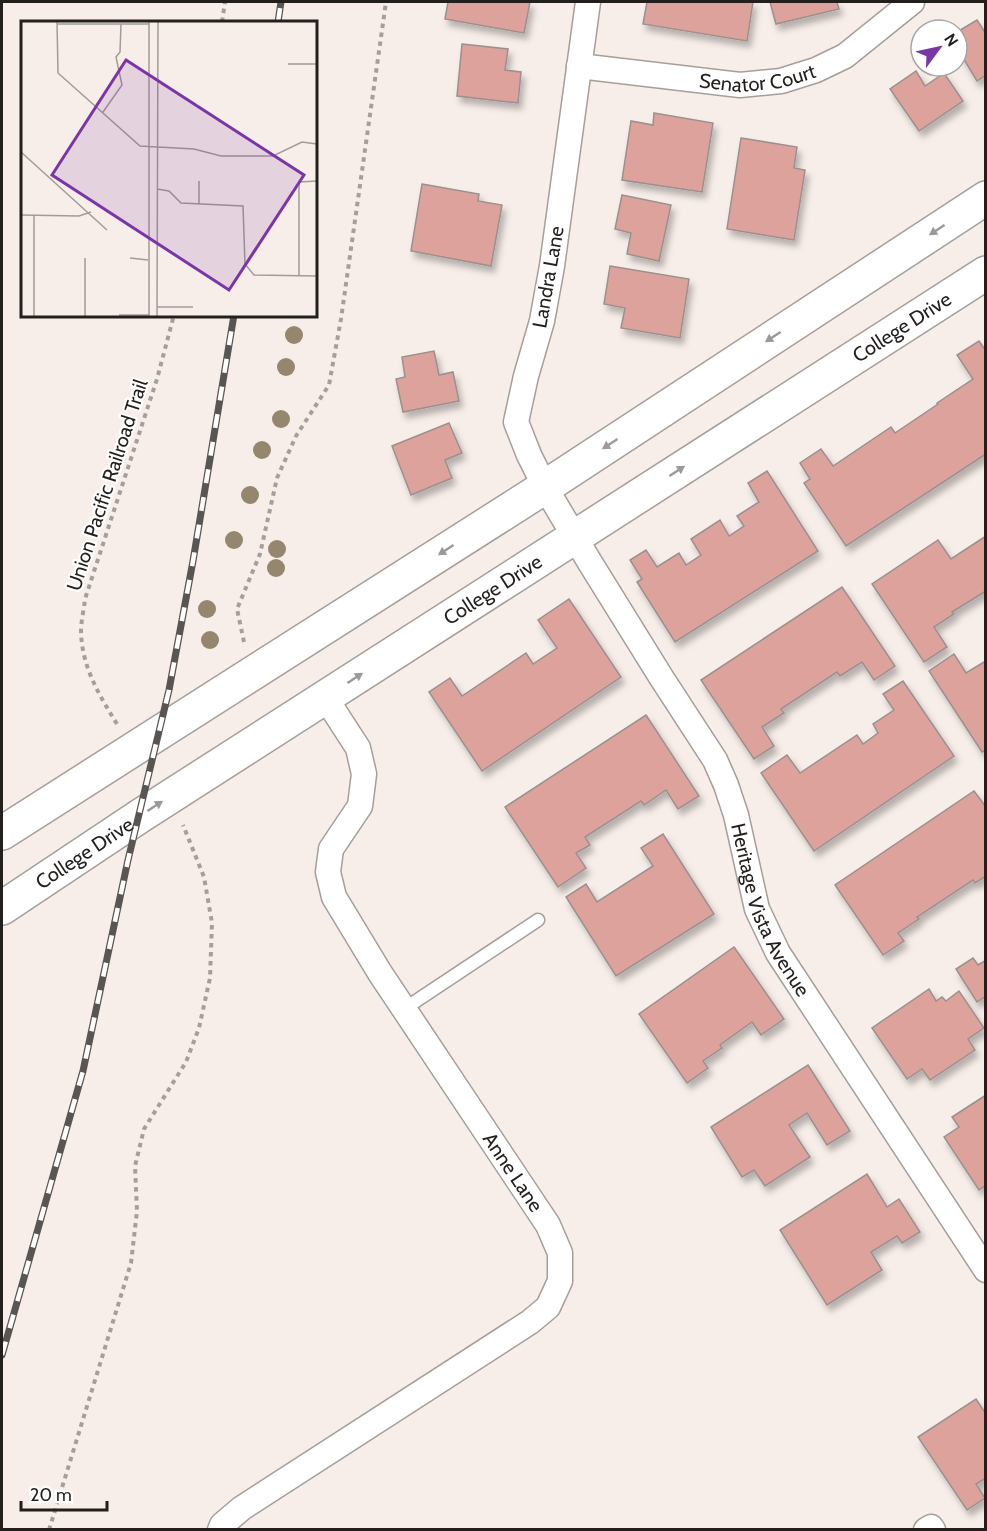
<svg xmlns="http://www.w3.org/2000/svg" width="987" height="1531" font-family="Cabin,sans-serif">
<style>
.building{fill:#dda29b;stroke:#9a908e;stroke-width:1.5;filter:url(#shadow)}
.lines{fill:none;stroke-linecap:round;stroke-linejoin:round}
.service-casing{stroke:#a69e9a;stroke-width:15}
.minor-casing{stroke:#a69e9a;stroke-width:27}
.secondary-casing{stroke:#a69e9a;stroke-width:36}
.path{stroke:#a59f9b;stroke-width:4;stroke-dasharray:4.5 4.5;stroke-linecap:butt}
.service{stroke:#fff;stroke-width:12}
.minor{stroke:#fff;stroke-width:24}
.secondary{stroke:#fff;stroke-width:33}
.rail-casing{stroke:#595552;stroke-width:7}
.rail{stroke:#fff;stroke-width:4.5;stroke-dasharray:14;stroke-linecap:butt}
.tree{fill:#94876e}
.oneway{fill:#9c9a99}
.labels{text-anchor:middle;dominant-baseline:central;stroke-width:4.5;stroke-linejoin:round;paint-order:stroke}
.street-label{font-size:20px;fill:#221f1d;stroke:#fff}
.inset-road{fill:none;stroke:#a29b97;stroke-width:1.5}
.view{fill:#7a35a8;fill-opacity:0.15;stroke:#7a35a8;stroke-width:3}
.inset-edge{fill:none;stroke:#221f1d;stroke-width:3}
</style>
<defs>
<filter id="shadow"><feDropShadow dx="3.5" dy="6" stdDeviation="3" flood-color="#0004"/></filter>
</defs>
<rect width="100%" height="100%" fill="#f7eee9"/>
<g class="building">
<path d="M448,2h82l-6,31 -79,-14z"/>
<path d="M647,2h106l-6,39 -104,-17z"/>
<path d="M770,2h67l2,7 -63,15z"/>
<path d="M977,20l9,14v41l-9,6 -20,-33v-16z"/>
<path d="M462,44l46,5 -3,21 16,2 -3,31 -61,-7z"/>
<path d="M916,71l9,15 19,-13 19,28 -44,30 -29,-42z"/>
<path d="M654,113l59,10 -11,69 -80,-12 9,-59 22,4z"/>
<path d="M741,138l56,9 -3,21 11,2 -11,70 -67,-11z"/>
<path d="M422,184l57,10 -1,7 24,4 -11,61 -80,-15z"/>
<path d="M622,195l49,10 -12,56 -32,-7 4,-21 -16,-4z"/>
<path d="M610,266l79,13 -9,59 -59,-10 4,-20 -21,-4z"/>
<path d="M979,341l7,10v103l-140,92 -42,-63 6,-4 -10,-16 21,-14 12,17 58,-39 4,6 43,-29 -1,-1 36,-24 -16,-24z"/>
<path d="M434,351l5,24 14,-3 6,29 -56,11 -7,-33 9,-2 -3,-20z"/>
<path d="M449,423l13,30 -17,7 7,18 -41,17 -19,-49z"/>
<path d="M767,471l51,80 -143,91 -38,-60 5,-3 -12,-19 16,-10 11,17 22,-14 7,12 15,-10 -10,-16 29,-19 9,16 15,-10 -7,-10 22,-14 -11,-19z"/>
<path d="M986,536v55l-34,21 2,2 -20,13 13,20 -23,15 -52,-78 66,-44 13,19z"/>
<path d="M842,587l53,79 -21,14 -12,-18 -22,14 -3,-4 -56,37 3,4 -22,14 12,19 -20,13 -53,-79z"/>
<path d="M569,599l52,78 -139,94 -53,-79 21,-14 12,18 64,-43 7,11 24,-16 -19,-28z"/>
<path d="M954,654l12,19 18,-11 2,2v86l-4,2 -53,-81z"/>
<path d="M903,681l51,75 -140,95 -53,-78 26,-18 13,18 57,-38 6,9 15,-11 -5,-9 21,-14 -11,-16z"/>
<path d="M646,715l53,81 -21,13 -12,-19 -22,15 -3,-4 -56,36 5,8 -14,8 10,15 -28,19 -53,-80z"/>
<path d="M974,791l12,16v69l-11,7 -2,-3 -56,37 2,2 -21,14 6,8 -21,14 -48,-70z"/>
<path d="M663,834l51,80 -98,62 -50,-79 20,-13 11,18 56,-36 -12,-18z"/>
<path d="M734,947l50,72 -23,16 -9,-13 -32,23 2,3 -19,13 5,7 -21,15 -48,-69z"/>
<path d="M973,958l5,7 8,-5v36l-9,6 -21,-33z"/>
<path d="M929,989l7,12 6,-4 4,4 13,-10 25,37 -16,11 7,11 -45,30 -8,-11 -15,10 -35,-51z"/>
<path d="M808,1065l42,66 -23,14 -20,-32 -18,12 21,32 -45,29 -11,-16 -12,7 -31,-50z"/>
<path d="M986,1095v90l-7,5 -35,-53 15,-10 -7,-10z"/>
<path d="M867,1174l20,33 12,-8 21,33 -18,11 -5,-7 -26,16 11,18 -55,35 -47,-75z"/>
<path d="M976,1399l10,15v64l-10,6 9,14 -18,12 -49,-73z"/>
</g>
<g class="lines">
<g class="service-casing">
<path id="service" d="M404,1009l134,-89"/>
</g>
<g class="minor-casing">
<g id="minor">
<path id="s1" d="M588,2l-36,264 -10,55 -16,55 -10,46 13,33 16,32 44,74 72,116 54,83 11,25 10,30 21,94 21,44 208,317"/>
<path id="s2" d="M579,66l161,19 41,-4 35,-11 29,-14 67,-54"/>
<path d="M220,1530l2,-5 20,-17 288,-186 18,-15 12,-26v-28l-12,-28 -168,-252 -46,-76 -6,-25 3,-23 29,-43 4,-32 -6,-26 -33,-51"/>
<path d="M926,1530l5,-3 2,3"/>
</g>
</g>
<g class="secondary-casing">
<g id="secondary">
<path d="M2,833l543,-346 441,-289"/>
<path id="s3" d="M2,908l138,-92 846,-543"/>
</g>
</g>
<g class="path">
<path d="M222,22l3,-20"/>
<path d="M244,642l-7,-33 23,-55 17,-76 19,-42 33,-51 12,-66 45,-317"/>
<path d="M117,724c-18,-29 -35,-57 -36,-92 0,-11 3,-23 4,-33l72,-220 17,-64"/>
<path d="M49,1530l82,-267 6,-52 -2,-45 9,-37 42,-67 13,-34 11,-50 2,-55 -8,-46 -21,-52"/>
</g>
<use href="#service" class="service"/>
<use href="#minor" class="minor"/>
<use href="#secondary" class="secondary"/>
<g class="rail-casing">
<g id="rail">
<path d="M278,22l3,-20"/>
<path d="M2,1355l81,-284 45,-211 41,-170 24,-129 41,-246"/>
</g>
</g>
<use href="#rail" class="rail"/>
</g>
<g class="tree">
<circle cx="294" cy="335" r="9"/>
<circle cx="286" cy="367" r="9"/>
<circle cx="281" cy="419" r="9"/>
<circle cx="262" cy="450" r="9"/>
<circle cx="250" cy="495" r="9"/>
<circle cx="234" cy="540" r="9"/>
<circle cx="277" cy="549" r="9"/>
<circle cx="276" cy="568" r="9"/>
<circle cx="207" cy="609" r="9"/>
<circle cx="210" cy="640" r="9"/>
</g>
<defs><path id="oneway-solid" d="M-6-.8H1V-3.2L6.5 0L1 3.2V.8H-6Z" transform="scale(1.5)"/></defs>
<g class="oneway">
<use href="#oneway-solid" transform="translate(937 230) rotate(147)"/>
<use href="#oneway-solid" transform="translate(773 337) rotate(147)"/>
<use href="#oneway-solid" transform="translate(610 444) rotate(147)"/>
<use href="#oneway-solid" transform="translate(677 471) rotate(-33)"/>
<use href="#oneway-solid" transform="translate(446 550) rotate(147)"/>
<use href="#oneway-solid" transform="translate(355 678) rotate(-33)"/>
<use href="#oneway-solid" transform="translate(155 806) rotate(-33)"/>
</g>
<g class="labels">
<g class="street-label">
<text stroke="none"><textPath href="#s2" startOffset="180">Senator Court</textPath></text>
<text transform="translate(548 277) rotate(-80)">Landra Lane</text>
<text stroke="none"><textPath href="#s3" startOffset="1071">College Drive</textPath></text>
<text transform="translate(107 485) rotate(-72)">Union Pacific Railroad Trail</text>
<text stroke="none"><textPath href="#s3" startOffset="585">College Drive</textPath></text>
<text stroke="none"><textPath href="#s3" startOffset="99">College Drive</textPath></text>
<text stroke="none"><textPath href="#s1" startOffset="980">Heritage Vista Avenue</textPath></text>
<text transform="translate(513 1172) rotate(56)">Anne Lane</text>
</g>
</g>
<g transform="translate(21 21)">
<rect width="296" height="296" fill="#f7eee9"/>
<path class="inset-road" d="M36,0l1,52 82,73 54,3 27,7h52l29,-14 15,2M36,3h92M267,43h29M82,91l19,-27 -6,-28 4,-5 1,-28M0,131l86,78M178,160v23M136,168l12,2 12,12 62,3 2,58 9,11 63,1M0,194l58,1 12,-4M13,195v100M64,237v58M109,237l18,2M278,255v-94l18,-1M136,286h36M98,294h30M128,295v-295M136,295l1,-295"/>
<path class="view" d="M105,39l178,115 -75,115 -177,-115z"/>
<rect width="296" height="296" class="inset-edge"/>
</g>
<rect width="987" height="1531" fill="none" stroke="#221f1d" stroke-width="6"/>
<g transform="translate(939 48) rotate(57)"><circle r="28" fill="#ffffff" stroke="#a7a5a5" stroke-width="1.5"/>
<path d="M0-4.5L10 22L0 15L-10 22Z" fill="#7a35a8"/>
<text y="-9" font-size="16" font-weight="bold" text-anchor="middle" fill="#221f1d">N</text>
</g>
<path d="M21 1501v9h86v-9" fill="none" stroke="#221f1d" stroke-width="3"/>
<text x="30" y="1501" font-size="18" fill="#221f1d" stroke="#ffffff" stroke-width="4.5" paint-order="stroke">20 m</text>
</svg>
